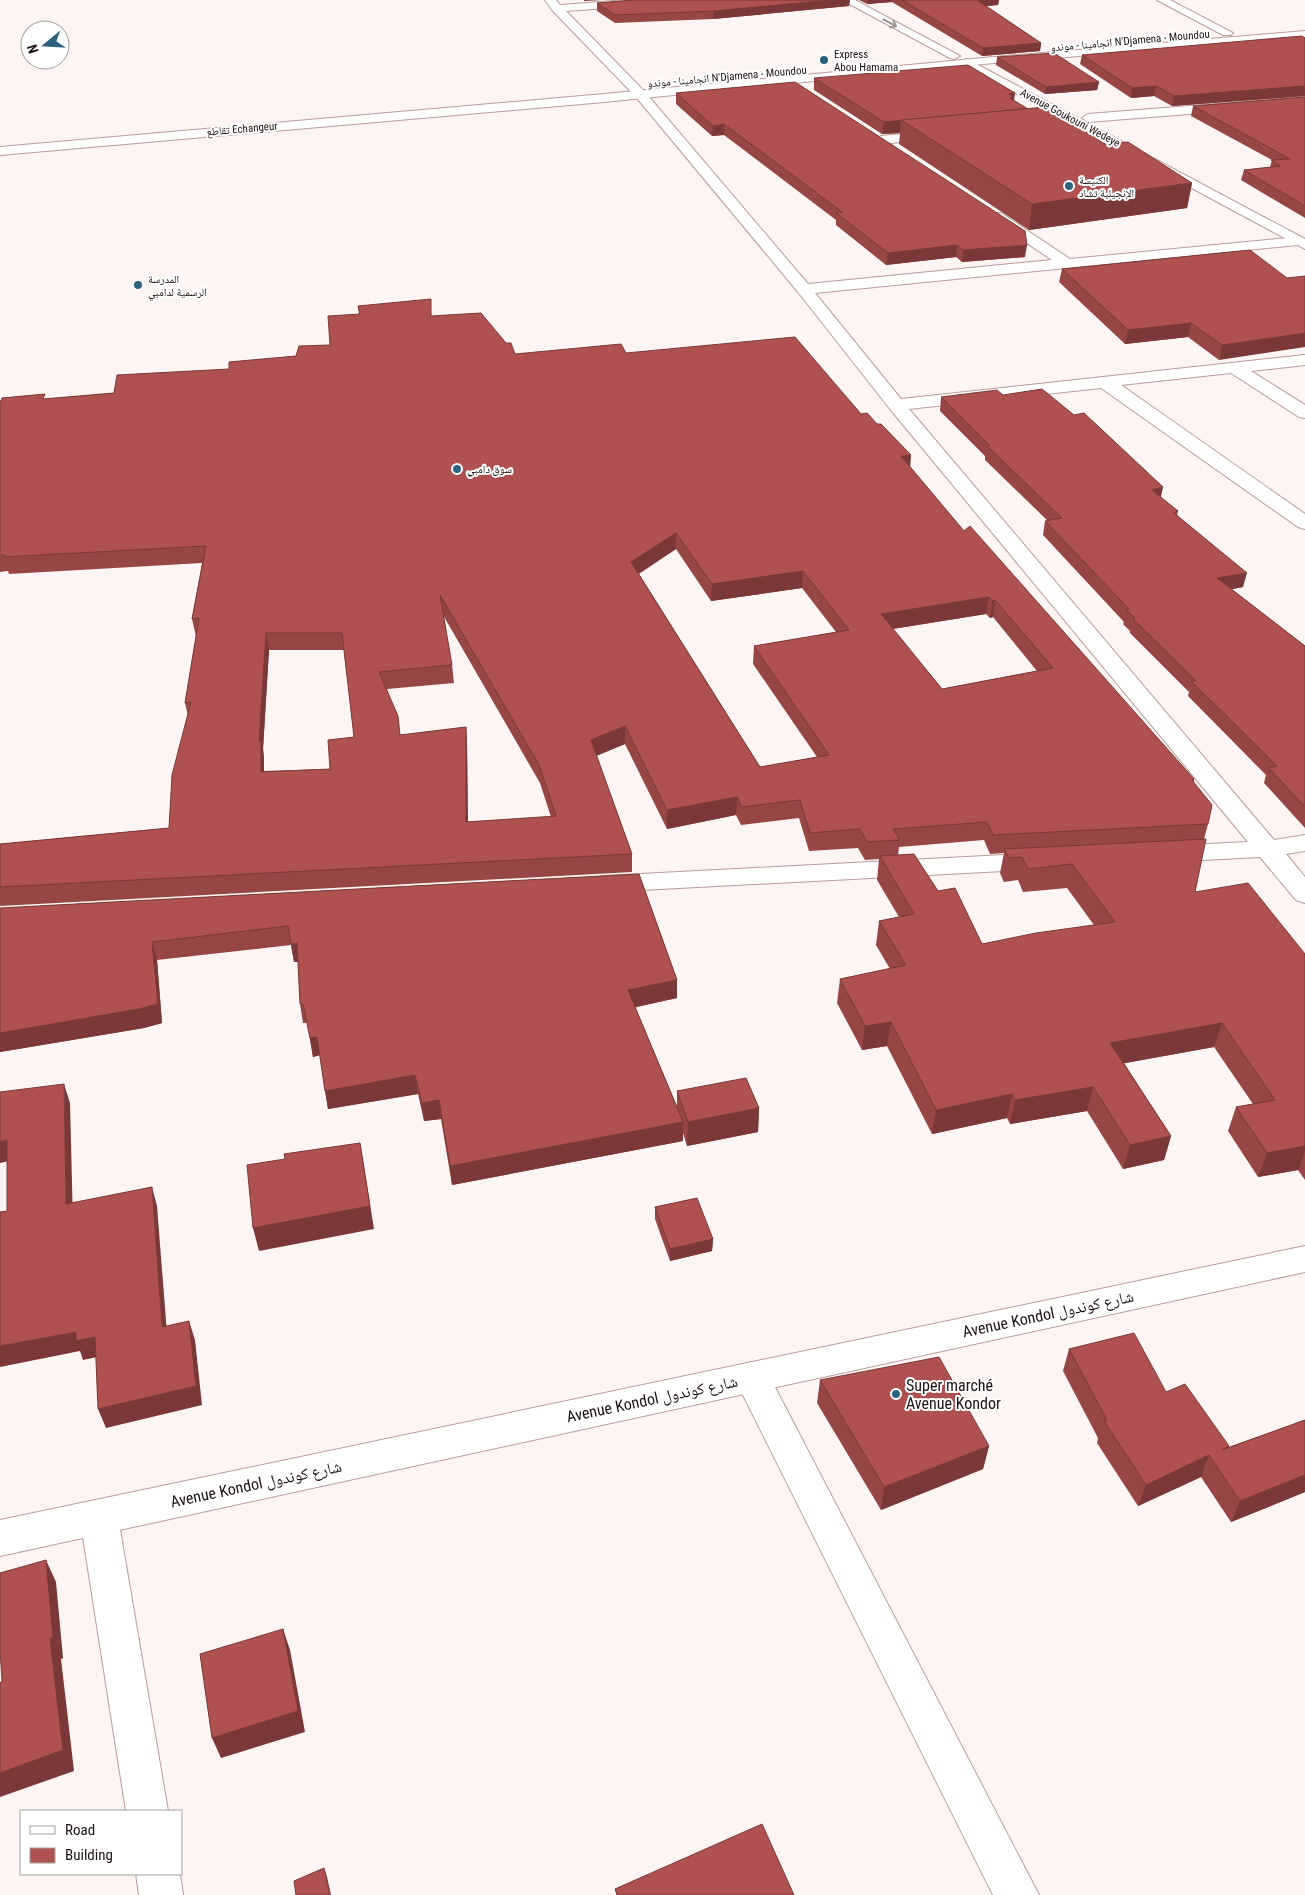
<svg xmlns="http://www.w3.org/2000/svg" width="1305" height="1895" font-family="'Roboto Condensed','Noto Naskh Arabic',sans-serif">
<style>
.lines{fill:none;stroke-linecap:round;stroke-linejoin:round}
.street-casing{stroke:#ba9c9a;stroke-width:2}
.secondary-casing{stroke:#ba9c9a;stroke-width:2}
.primary-casing{stroke:#ba9c9a;stroke-width:2}
.street{fill:#fff;fill-rule:evenodd}
.secondary{fill:#fff;fill-rule:evenodd}
.primary{fill:#fff;fill-rule:evenodd}
.wall{fill:#964645;fill-rule:evenodd}
.shaded-wall{fill:#7a3938}
.building{fill:#ae5150;stroke:#7a3938;fill-rule:evenodd}
.oneway{stroke:#999493}
.poi-dot{fill:#2c627d;stroke:#fff;stroke-width:2}
.labels{text-anchor:middle;dominant-baseline:central;stroke-width:4;stroke-linejoin:round;paint-order:stroke}
.far-street-label{font-size:11px;fill:#1c1110;stroke:#fff}
.far-poi-label{font-size:11px;fill:#1c1110;stroke:#fff;text-anchor:start}
.near-street-label{font-size:16px;fill:#1c1110;stroke:#fff}
.near-poi-label{font-size:16px;fill:#1c1110;stroke:#fff;text-anchor:start}
</style>
<rect width="100%" height="100%" fill="#fcf5f4"/>
<g class="lines">
<g class="street-casing">
<g id="street">
<path d="M545,0h11l4,5 67,-5h52l-5,3 -108,8 78,80 164,193 244,-24 -61,-41 -2,-3 2,-3h10l69,46 228,-22 5,1 2,4 -7,3 -483,48 86,106 404,-44v10l-54,6 54,34v13l-6,-1 -68,-44 -110,12 184,129v15l-7,-2 -197,-139 -192,21 365,431 31,-5v16l-19,3 19,23v26l-9,-3 -36,-43 -95,5 -9,-2 -4,-6 4,-6 9,-2 83,-4 -358,-433 -92,-117 -162,-195 -84,-87z"/>
<path d="M1157,0h13l63,33 -2,2h-8z"/>
<path d="M1305,97v8l-217,17 -6,-4 6,-4z"/>
<path d="M935,131l5,1 1,3 -1,3 -59,6 -7,-4 7,-4z"/>
<path d="M1040,853l9,2 4,6 -4,6 -9,2 -437,23 -9,-2 -4,-6 4,-6 9,-2z"/>
<path d="M752,1362l12,4 275,529h-46l-259,-518 6,-11z"/>
<path d="M99,1501l13,5 6,12 50,293h-42l-46,-293 6,-12z"/>
<path d="M136,1874h44l3,21h-44z"/>
</g>
</g>
<g class="secondary-casing">
<g id="secondary">
<path d="M842,0h13l105,56 -6,3 -4,-1z"/>
<path d="M967,59l338,180v10l-342,-184 -2,-2z"/>
<path d="M1305,1246v26l-1305,284v-36z"/>
</g>
</g>
<g class="primary-casing">
<path id="primary" d="M1305,31v6l-322,27 -379,38 -604,53v-8l604,-53 379,-36z"/>
</g>
<use href="#street" class="street"/>
<use href="#secondary" class="secondary"/>
<use href="#primary" class="primary"/>
</g>
<g class="wall">
<path d="M633,0h217l-1,6 -136,13 -98,4 -18,-12v-8z"/>
<path d="M859,0h140l-1,5 -12,1 55,37 -1,8 -58,5 -90,-54 -25,2z"/>
<path d="M1305,38v58l-133,10 -18,-10 -23,2 -51,-34 2,-9z"/>
<path d="M997,57l102,25 -2,8 -52,4 -49,-29z"/>
<path d="M814,78l201,15 -1,8 14,8 164,74 -5,25 -158,22 -130,-86 1,-11 -18,1 -68,-44z"/>
<path d="M676,93l349,164 -63,5 -6,-5 -70,8 -50,-40v-5l-112,-85 -12,1 -36,-32z"/>
<path d="M1305,97v121l-64,-38 3,-10 26,-3 2,-7 -81,-44 2,-10z"/>
<path d="M1250,250l-31,110 -31,-23 -63,7 -66,-62 3,-13z"/>
<path d="M358,306l74,10 83,38 111,-1 235,61 49,53 54,64 230,248v3l14,42 -4,15 -9,53 110,62v226l-7,-10 -40,7 -30,-46 8,-24 17,-3 -39,-57 -90,16 47,73 -7,24 -41,9 -36,-58 -77,13 -3,-6 -75,16 -45,-88 -25,4 -25,-47 3,-24 50,-10 -14,-24 3,-24 20,-4 -22,-37 2,-21 -14,1 -7,-12 -49,3 -10,-33 -58,7 -5,-10 -69,14 -42,-85 -29,12 36,98v18l-632,34v-62l169,-16 19,-112 -3,-13 11,-67 -4,-17 10,-56 -193,11 -1,-3 -8,1v-171l46,-2 68,-6 115,-24 67,-13 34,-11 29,-31zM676,549l35,52 91,-13 34,44 -82,14 -1,18 64,93 -57,10 -121,-193zM986,614l4,4 3,-1 44,54 -95,18 -49,-60zM443,615l97,168 11,34 -83,5 -1,-77 -1,-18 -66,8 -13,-46 67,-6 -2,-18zM269,650h75l10,87 -24,32 -66,2v-13l-1,-9zM984,840l6,14 14,-1 -4,20 4,9 14,-2 5,12 44,-4 27,37 -112,19 -44,-53 -40,-36 1,-8z"/>
<path d="M1003,395l158,103 17,13 -1,4 66,72 -12,2 74,57v182l-41,-45 2,-8 -78,-79 1,-4 -59,-59v-2l-7,-7 1,-2 -81,-87 2,-14h3l-63,-61v-4l-45,-45 1,-14z"/>
<path d="M639,874l38,106v18l-42,9 42,99v-15l82,17 -1,24 -71,14 -4,-13v8l-231,44 -11,-66 -17,2 -6,-27 -90,15 -8,-54 -7,2 -6,-34h-4l-3,-19 -2,-42h-4l-3,-17 -134,15 5,63 -18,5 -144,24v-144z"/>
<path d="M655,1207l58,32 -1,12 -42,10 -15,-42z"/>
<path d="M1069,1349l160,97v1l76,-27v72l-74,30 -30,-45 -63,29 -41,-63 1,-5 -35,-67z"/>
<path d="M820,1380l169,66 -6,23 -102,41 -64,-107z"/>
</g>
<g class="shaded-wall">
<path d="M584,0h18l-18,1z"/>
<path d="M831,0h19l-1,6 -136,13 1,-8z"/>
<path d="M868,0h24v2l-25,2z"/>
<path d="M975,0h24l-1,5 -24,2z"/>
<path d="M1041,43l-1,8 -58,5 1,-8z"/>
<path d="M1099,82l-2,8 -52,4 1,-7z"/>
<path d="M1156,86l-2,10 -23,2 1,-10z"/>
<path d="M1305,86v10l-133,10 2,-10z"/>
<path d="M1015,93l-1,4 -1,12 -4,-15z"/>
<path d="M1029,110l-128,10 -1,13 -18,1 2,-12z"/>
<path d="M724,124v11l-12,1 1,-10z"/>
<path d="M1192,183l-5,25 -158,22 3,-26z"/>
<path d="M957,245l-1,12 -70,8 2,-12z"/>
<path d="M1027,245l-2,12 -63,5 1,-12z"/>
<path d="M1191,323l-3,14 -63,7 3,-14z"/>
<path d="M1305,333v14l-86,13 3,-15z"/>
<path d="M911,455l-1,16 -9,-15z"/>
<path d="M1163,487l-3,14 -8,-11z"/>
<path d="M676,533v16l-45,29v-16z"/>
<path d="M803,571l-1,17 -91,13 1,-17z"/>
<path d="M1247,573l-4,14 -29,6 3,-15z"/>
<path d="M989,597l-3,17 -107,17 2,-17z"/>
<path d="M995,600l-2,17 -3,1 2,-17z"/>
<path d="M266,633l3,17 -6,99 1,9v31l-3,-17 -2,-31z"/>
<path d="M625,726v18l-34,14v-18z"/>
<path d="M466,727l1,18 1,96 -2,-19z"/>
<path d="M737,797l-1,18 -69,14v-19z"/>
<path d="M152,942l5,18 5,63 -18,5 -144,24v-19z"/>
<path d="M297,943l4,18 -7,1 -3,-18z"/>
<path d="M677,980v18l-49,11v-19z"/>
<path d="M891,1022l-4,24 -25,4 3,-24z"/>
<path d="M1222,1023l-8,24 -110,20 6,-24z"/>
<path d="M317,1037l3,18 -7,2 -3,-19z"/>
<path d="M415,1075l3,19 -90,15 -3,-18z"/>
<path d="M64,1084l6,19 3,120 -7,-19z"/>
<path d="M1093,1087l-6,24 -77,13 5,-24z"/>
<path d="M1012,1094l-5,24 -75,16 4,-24z"/>
<path d="M439,1100l2,19 -17,2 -2,-18z"/>
<path d="M759,1108l-1,24 -71,14 1,-24z"/>
<path d="M683,1122v19l-231,44 -2,-19z"/>
<path d="M1171,1136l-7,24 -41,9 7,-24z"/>
<path d="M7,1140l7,20 -14,3v-21z"/>
<path d="M360,1143l14,86 -115,22 -6,-23z"/>
<path d="M1305,1146v6l-7,18 -40,7 9,-24z"/>
<path d="M152,1187l5,19 11,140 -6,-19z"/>
<path d="M713,1239l-1,12 -42,10v-12z"/>
<path d="M189,1321l6,19 7,65 -96,23 -8,-19z"/>
<path d="M76,1332l19,5 7,19 -19,4 -3,-9 -80,16v-21z"/>
<path d="M989,1446l-6,23 -102,41 3,-23z"/>
<path d="M1209,1455l-8,22 -63,29 8,-21z"/>
<path d="M1305,1475v17l-74,30 9,-21z"/>
<path d="M46,1560l10,22 7,76 -2,1 13,112 -74,26v-24l50,-135z"/>
<path d="M283,1629l7,21 15,82 -84,26 -9,-20z"/>
<path d="M324,1868l3,9 4,18h-1z"/>
</g>
<g class="building">
<path d="M633,0h198l-117,11 -99,4 -18,-12z"/>
<path d="M902,0h75l64,43 -58,5z"/>
<path d="M1302,36l3,2v48l-131,10 -18,-10 -24,2 -50,-33z"/>
<path d="M1054,53l45,29 -53,5 -49,-30z"/>
<path d="M968,65l47,28 -6,1 5,3 -4,1 18,11 -144,13 -70,-44z"/>
<path d="M795,82l230,149 2,14 -64,5 -6,-5 -69,8 -52,-40 6,-1 -118,-88 -11,2 -37,-33z"/>
<path d="M1305,97v109l-61,-36 36,-4 -9,-6 19,-1 -97,-53z"/>
<path d="M1045,107l60,37 23,-2 64,41 -160,21 -131,-84z"/>
<path d="M1250,250l37,28 18,-2v57l-83,12 -31,-22 -63,7 -66,-61z"/>
<path d="M431,299v17l50,-3 25,30h5l4,11 106,-10 5,9 169,-16 66,77 6,-1 10,11h4l30,31 -10,1 63,75 6,-5 224,253 -2,1 20,25 -4,19 -215,11 -6,-13 -94,7 7,11 -33,2 -7,-13 -50,4 -10,-33 -58,7 -5,-10 -70,13 -42,-84 -34,14 41,114 -632,33v-43l169,-16 3,-53 19,-73 -6,1 14,-85 -7,1 14,-73 -202,11 1,-2h-5v-154h1l1,-3 43,-4 -2,5 71,-6 3,-18 112,-6v-7l67,-6 3,-10 31,-1 -2,-29 32,-2 -2,-8zM676,533l36,51 91,-13 46,59 -95,16 75,109 -69,12 -129,-205zM440,595l99,170 17,51 -90,6v-95l-66,8 -2,-19 -19,-44 73,-7zM989,597l3,4 3,-1 58,68 -111,21 -61,-75zM266,633h76l12,104 -26,3 2,29 -69,3v-31h-2z"/>
<path d="M1042,389l32,26 10,-2 79,74 -11,3 26,21 -4,2 73,60 -30,5 88,68v161l-36,-39 8,-2 -86,-85h5l-63,-62 2,-1 -9,-8 3,-1 -84,-88 17,-3 -75,-72h3l-49,-49 56,-7 6,5z"/>
<path d="M1206,839l-11,53 53,-9 57,71v192l-38,7 -31,-46 39,-7 -53,-77 -112,20 61,93 -41,9 -37,-58 -78,13 -3,-6 -76,16 -45,-88 -26,4 -25,-47 66,-14 -27,-44 35,-7 -34,-58 34,-2 24,37 17,-3 27,56 54,-11 79,-11 -43,-58 -44,5 -6,-12 -13,1 -5,-9z"/>
<path d="M639,874l38,106 -49,10 55,132 -233,44 -11,-66 -17,3 -7,-28 -90,16 -8,-54 -7,1 -7,-34h-3l-3,-61 -6,1 -3,-18 -136,16 6,62 -19,5 -139,24v-125z"/>
<path d="M746,1078l13,30 -71,14 -11,-31z"/>
<path d="M64,1084l2,120 86,-17 10,140 27,-6 7,65 -98,23 -3,-72 -19,4v-9l-76,14v-134l7,-1v-71l-7,2v-50z"/>
<path d="M360,1143l10,63 -117,22 -6,-63 38,-6 -1,-5z"/>
<path d="M697,1198l16,41 -43,10 -15,-42z"/>
<path d="M1134,1333l32,59 19,-8 44,62 -7,4 83,-30v55l-65,26 -31,-46 -63,30 -42,-64 3,-1 -38,-71z"/>
<path d="M939,1357l50,89 -105,41 -64,-107z"/>
<path d="M46,1560l7,77 -3,1 13,112 -63,23v-90l2,-2 -2,-31v-77z"/>
<path d="M283,1629l15,82 -86,27 -12,-84z"/>
<path d="M762,1824l32,71h-177l-2,-6z"/>
<path d="M324,1868l6,27h-34l-2,-14z"/>
</g>
<defs><path id="oneway-shaft" d="M-6 0H5M1.5-3L5.5 0L1.5 3" fill="none" stroke-width="1.6" stroke-linecap="round" stroke-linejoin="round" transform="scale(1.25)"/></defs>
<use class="oneway" href="#oneway-shaft" transform="translate(890 23) rotate(28)"/>
<g class="poi-dot">
<circle cx="824" cy="60" r="5"/>
<circle cx="1069" cy="186" r="5"/>
<circle cx="138" cy="285" r="5"/>
<circle cx="457" cy="469" r="5"/>
<circle cx="896" cy="1394" r="5"/>
</g>
<g class="labels">
<g class="far-street-label">
<text transform="translate(1130 41) rotate(-5)">انجامينا - موندو N'Djamena - Moundou</text>
<text transform="translate(727 77) rotate(-5)">انجامينا - موندو N'Djamena - Moundou</text>
<text transform="translate(1070 118) rotate(28)">Avenue Goukouni Wedeye</text>
<text transform="translate(242 129) rotate(-5)">تقاطع Echangeur</text>
</g>
<g class="far-poi-label">
<text x="834" y="54">Express<tspan x="834" dy="13">Abou Hamama</tspan></text>
<text x="1079" y="180">الكنيسة<tspan x="1079" dy="13">الإنجيلية تشاد</tspan></text>
<text x="148" y="279">المدرسة<tspan x="148" dy="13">الرسمية لدامبي</tspan></text>
<text x="467" y="469">سوق دامبي</text>
</g>
<g class="near-street-label">
<text transform="translate(1048 1314) rotate(-12)">Avenue Kondol شارع كوندول</text>
<text transform="translate(652 1399) rotate(-12)">Avenue Kondol شارع كوندول</text>
<text transform="translate(256 1484) rotate(-12)">Avenue Kondol شارع كوندول</text>
</g>
<g class="near-poi-label">
<text x="906" y="1385">Super marché<tspan x="906" dy="18">Avenue Kondor</tspan></text>
</g>
</g>
<rect x="20" y="1810" width="162" height="65" fill="#ffffff" stroke="#a4a09f"/>
<rect x="30" y="1826" width="25" height="8" fill="#ffffff" stroke="#a4a09f"/>
<text x="65" y="1835" font-size="15" fill="#1c1110">Road</text>
<rect x="30" y="1848" width="25" height="15" fill="#ae5150" stroke="#a4a09f"/>
<text x="65" y="1860" font-size="15" fill="#1c1110">Building</text>
<g transform="translate(45 45) rotate(252)"><circle r="24" fill="#ffffff" stroke="#a4a09f"/>
<path d="M0-4L9 19L0 12L-9 19Z" fill="#2c627d"/>
<text y="-8" font-size="14" font-weight="bold" text-anchor="middle" fill="#1c1110">N</text>
</g>
</svg>
